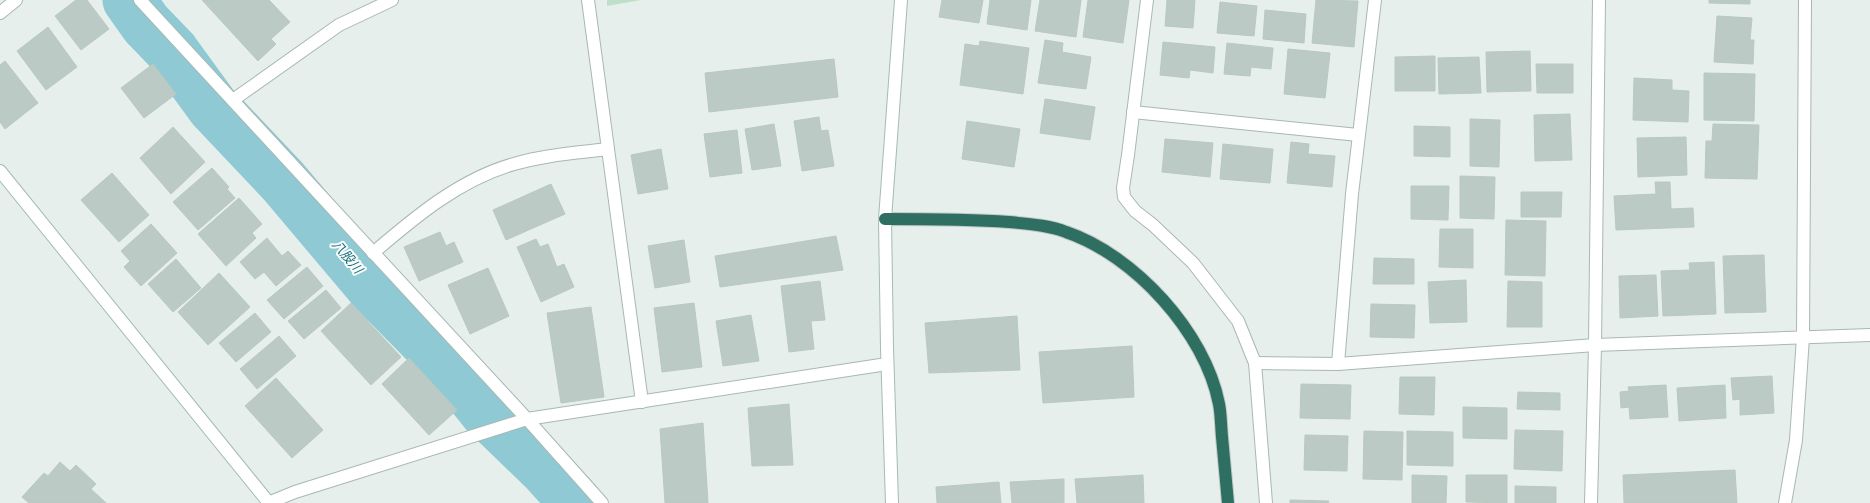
<svg xmlns="http://www.w3.org/2000/svg" width="1870" height="503" font-family="'Source Sans 3','Noto Sans JP',sans-serif">
<style>
.green{fill:#bfe0c8}
.lines{fill:none;stroke-linecap:round;stroke-linejoin:round}
.river{stroke:#8ec9d4;stroke-width:53}
.building{fill:#bbcac4;stroke:#b8c9c2}
.street-casing{stroke:#a8b8b2;stroke-width:14}
.secondary-casing{stroke:#a4bbb3;stroke-width:14}
.highway-casing{stroke:#c2cac8;stroke-width:14}
.street{stroke:#fff;stroke-width:12}
.secondary{stroke:#fff;stroke-width:12}
.highway{stroke:#2f6f62;stroke-width:12}
.labels{text-anchor:middle;dominant-baseline:central;stroke-width:4;stroke-linejoin:round;paint-order:stroke}
.water-label{font-size:13px;font-style:italic;fill:#1c6f80;stroke:#f7fbf9}
</style>
<rect width="100%" height="100%" fill="#e6efeb"/>
<path class="green" d="M607,0h34l-34,6z"/>
<g class="lines">
<path class="river" d="M129,0l17,24 27,28 40,55 70,74 92,109 70,71 42,52 58,56 31,34"/>
</g>
<g class="building">
<path d="M76,0h11l22,29 -28,21 -26,-34z"/>
<path d="M202,0h67l21,22 -19,17 5,5 -18,17z"/>
<path d="M942,0h41l-4,23 -40,-6z"/>
<path d="M990,0h41l-4,30 -40,-6z"/>
<path d="M1040,0h41l-5,37 -41,-6z"/>
<path d="M1088,0h41l-6,43 -40,-6z"/>
<path d="M1167,0h28l-2,28 -28,-2z"/>
<path d="M1316,0l42,1 -4,46 -42,-4z"/>
<path d="M1709,0h41v4l-41,-1z"/>
<path d="M1220,2l37,4 -3,30 -37,-3z"/>
<path d="M1265,10l41,4 -2,29 -41,-4z"/>
<path d="M1717,16l35,2 -2,22h4l-1,24 -39,-2z"/>
<path d="M48,27l29,40 -31,23 -29,-39z"/>
<path d="M1045,40l18,3 -1,9 29,5 -5,32 -48,-6z"/>
<path d="M980,41l49,7 -6,46 -63,-9 5,-41 14,2z"/>
<path d="M1163,42l52,5 -2,26 -23,-3 -1,8 -29,-3z"/>
<path d="M1227,43l46,5 -2,21 -20,-2 -1,9 -26,-2z"/>
<path d="M1288,49l42,4 -5,45 -41,-4z"/>
<path d="M1530,51l1,40 -44,1 -1,-40z"/>
<path d="M1435,56v35h-40v-34z"/>
<path d="M1479,57l2,36 -42,1 -1,-36z"/>
<path d="M834,59l4,38 -129,15 -4,-39z"/>
<path d="M5,61l33,42 -33,26 -5,-7v-57z"/>
<path d="M153,64l23,30 -32,24 -23,-30z"/>
<path d="M1536,64h37v29h-36z"/>
<path d="M1704,73l51,1 -1,47 -50,-1z"/>
<path d="M1634,78l38,2v10l17,1 -1,31 -55,-2z"/>
<path d="M1045,99l50,8 -5,33 -50,-7z"/>
<path d="M1570,114l2,46 -37,1 -1,-46z"/>
<path d="M819,117l2,14 7,-1 6,36 -32,5 -8,-50z"/>
<path d="M1470,119l30,1 -1,47 -29,-1z"/>
<path d="M967,121l53,8 -6,38 -52,-8z"/>
<path d="M774,124l7,42 -29,4 -7,-41z"/>
<path d="M1713,124l46,1 -2,54 -52,-1 1,-37h6z"/>
<path d="M1414,126l36,1v30l-36,-1z"/>
<path d="M173,127l32,35 -34,32 -31,-36z"/>
<path d="M737,130l5,43 -32,4 -6,-43z"/>
<path d="M1686,137l1,38 -49,2 -1,-39z"/>
<path d="M1165,139l48,4 -3,34 -48,-5z"/>
<path d="M1291,142l18,2 -1,10 27,2 -3,31 -45,-4z"/>
<path d="M1223,144l50,5 -3,34 -50,-4z"/>
<path d="M661,149l7,40 -30,5 -7,-39z"/>
<path d="M212,168l17,19 -2,2 8,9 -37,32 -25,-28z"/>
<path d="M112,173l37,42 -30,27 -38,-42z"/>
<path d="M1460,176l35,1 -1,42 -34,-1z"/>
<path d="M1655,182h15l1,27 22,-1 1,19 -78,3 -2,-34 42,-2z"/>
<path d="M551,184l14,30 -59,26 -13,-30z"/>
<path d="M1411,186h38l-1,34 -37,-1z"/>
<path d="M1521,192h41l-1,25h-40z"/>
<path d="M239,198l23,26 -10,9 4,5 -30,28 -28,-32z"/>
<path d="M1506,220l40,1 -1,55 -40,-1z"/>
<path d="M151,224l26,29 -36,33 -17,-19 6,-6 -9,-10z"/>
<path d="M1440,229h33v39l-34,-1z"/>
<path d="M440,232l6,14 8,-4 9,20 -44,19 -15,-34z"/>
<path d="M836,236l7,34 -123,17 -5,-31z"/>
<path d="M267,238l15,18 6,-5 13,14 -25,21 -12,-14 -9,7 -15,-17z"/>
<path d="M536,239l4,8 8,-3 9,23 7,-3 10,23 -33,15 -24,-55z"/>
<path d="M684,240l6,42 -35,6 -7,-42z"/>
<path d="M1764,255l2,57 -41,1 -2,-57z"/>
<path d="M1374,258l40,1v25h-41z"/>
<path d="M176,259l25,29 -28,24 -25,-28z"/>
<path d="M1714,262l2,52 -53,2 -2,-45 29,-1 -1,-7z"/>
<path d="M307,267l16,19 -39,33 -17,-19z"/>
<path d="M488,268l21,48 -39,18 -22,-49z"/>
<path d="M219,273l31,34 -42,38 -30,-33z"/>
<path d="M1656,275l2,41 -38,2 -1,-42z"/>
<path d="M1466,280l1,42 -37,1 -2,-41z"/>
<path d="M820,281l5,39 -14,1 3,28 -25,3 -8,-66z"/>
<path d="M1508,281l34,1v45h-35z"/>
<path d="M326,290l15,18 -37,31 -16,-18z"/>
<path d="M351,303l50,54 -30,28 -50,-54z"/>
<path d="M694,303l8,64 -40,5 -8,-64z"/>
<path d="M1371,304l44,1 -1,33 -44,-1z"/>
<path d="M591,307l13,90 -43,6 -14,-90z"/>
<path d="M255,313l16,19 -35,30 -17,-19z"/>
<path d="M751,315l8,46 -36,5 -7,-45z"/>
<path d="M1017,316l3,54 -91,3 -4,-50z"/>
<path d="M279,336l17,20 -39,33 -17,-20z"/>
<path d="M1132,346l2,51 -91,6 -4,-51z"/>
<path d="M409,358l48,52 -28,25 -47,-51z"/>
<path d="M1772,376l2,37 -34,2v-16l-7,1 -2,-22z"/>
<path d="M1400,377h35l-1,38 -35,-1z"/>
<path d="M276,378l47,52 -31,28 -47,-52z"/>
<path d="M1301,384l50,1 -1,34 -50,-1z"/>
<path d="M1666,385l2,32 -38,2 -1,-12 -8,1 -1,-16 9,-1 -1,-4z"/>
<path d="M1725,385l1,33 -47,3 -2,-33z"/>
<path d="M1518,392l42,1v17l-43,-1z"/>
<path d="M789,404l4,61 -41,1 -4,-58z"/>
<path d="M1463,407l44,1v31l-44,-1z"/>
<path d="M703,423l5,80h-43l-5,-74z"/>
<path d="M1515,430l48,1 -1,40 -48,-2z"/>
<path d="M1364,431l39,1 -1,48 -39,-1z"/>
<path d="M1407,431l46,1v34l-46,-1z"/>
<path d="M1305,435l43,1 -1,35 -43,-1z"/>
<path d="M60,462l10,9 6,-6 20,19 -5,5 15,14h-77l-7,-6 22,-24 4,3z"/>
<path d="M1735,470l2,33h-113l-1,-28z"/>
<path d="M1143,475l1,28h-67l-2,-24z"/>
<path d="M1412,475l35,1 -1,27h-34z"/>
<path d="M1466,475h41v28l-41,-1z"/>
<path d="M1064,479v24h-52l-2,-21z"/>
<path d="M999,482l2,21h-64l-1,-16z"/>
<path d="M1515,486l41,1v16h-41z"/>
<path d="M1290,500l39,1 -1,2h-38z"/>
</g>
<g class="lines">
<g class="street-casing">
<g id="street">
<path d="M140,0l387,419 75,84"/>
<path d="M588,0l54,402"/>
<path d="M1147,0l-19,155 -5,33 1,9 11,14 18,14 40,38 45,58 17,42 11,140"/>
<path d="M0,13l16,-13"/>
<path d="M233,100l106,-75 53,-25"/>
<path d="M1133,112l225,23"/>
<path d="M373,253c42,-36 87,-74 141,-89 30,-9 63,-11 94,-15"/>
<path d="M1255,363l83,1 257,-19 275,-10"/>
<path d="M1338,364l14,-170 23,-194"/>
<path d="M268,503l27,-11 232,-73 360,-55"/>
<path d="M1591,503l4,-158 4,-345"/>
<path d="M1785,503l11,-63 7,-103 2,-337"/>
</g>
</g>
<g class="secondary-casing">
<g id="secondary">
<path d="M0,171l269,332"/>
<path d="M892,503l-5,-155 -2,-129 16,-219"/>
</g>
</g>
<g class="highway-casing">
<path id="highway" d="M885,219c42,0 83,0 124,3 19,2 39,3 57,10 68,23 139,100 153,172 2,10 2,22 3,33 2,22 4,44 6,66"/>
</g>
<use href="#street" class="street"/>
<use href="#secondary" class="secondary"/>
<use href="#highway" class="highway"/>
</g>
<g class="labels">
<g class="water-label">
<text transform="translate(347 257) rotate(50)">八股川</text>
</g>
</g>
</svg>
